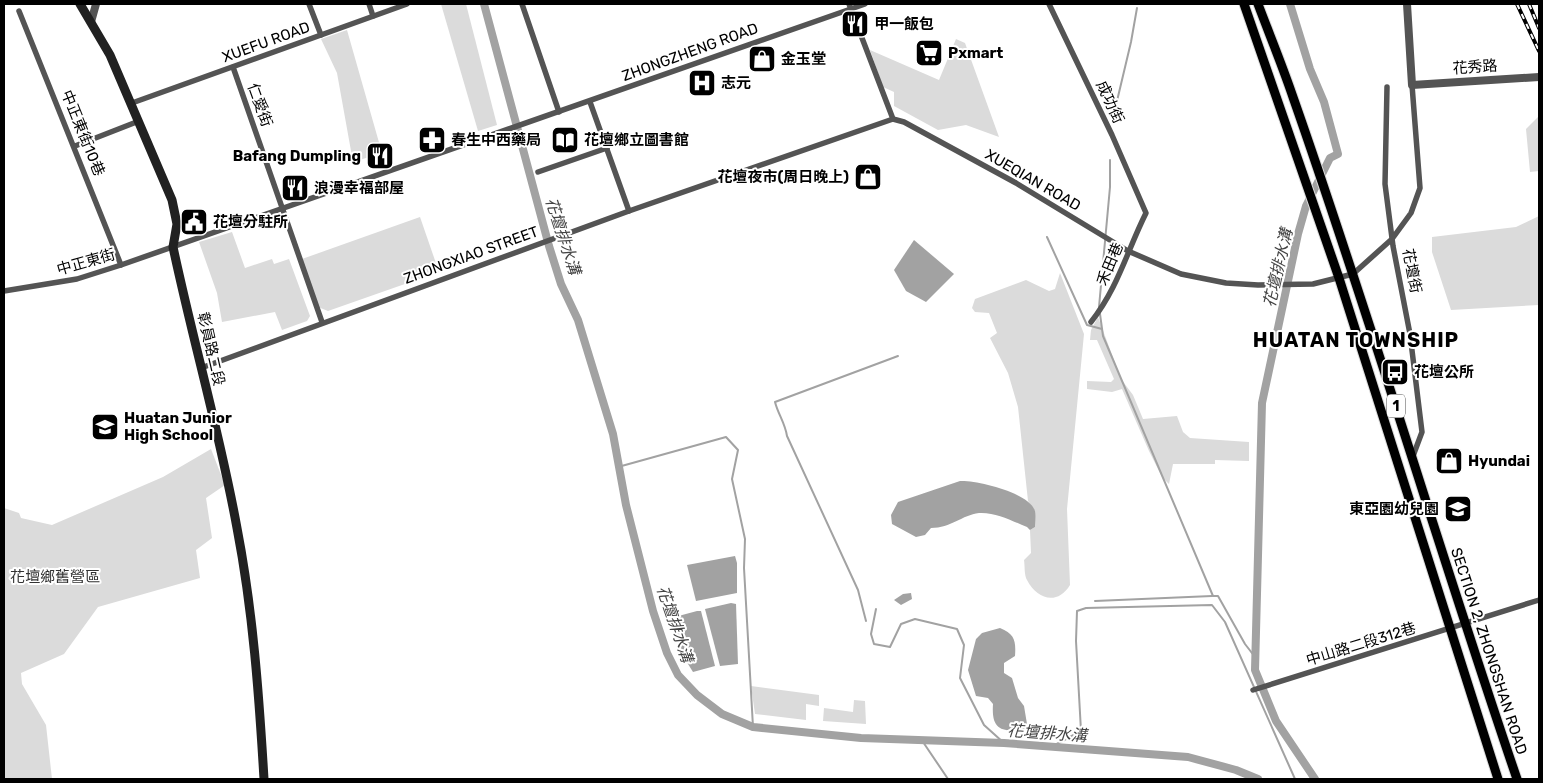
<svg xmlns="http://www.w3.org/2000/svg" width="1543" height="783" font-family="Rubik,'Noto Sans TC',sans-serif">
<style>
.green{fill:#dbdbdb}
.water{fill:#a2a2a2}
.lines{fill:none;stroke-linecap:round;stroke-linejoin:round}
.stream{stroke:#a2a2a2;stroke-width:2}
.canal{stroke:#a2a2a2;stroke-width:8}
.primary-casing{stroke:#dbdbdb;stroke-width:11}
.minor{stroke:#545454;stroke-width:5.5}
.tertiary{stroke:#545454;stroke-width:8}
.secondary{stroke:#212121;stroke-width:9}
.primary{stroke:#000;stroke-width:9}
.rail-casing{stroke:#000;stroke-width:4}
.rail{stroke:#fff;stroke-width:2;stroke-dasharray:5.5;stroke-linecap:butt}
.labels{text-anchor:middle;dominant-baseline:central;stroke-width:4;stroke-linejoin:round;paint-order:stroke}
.shield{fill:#fff;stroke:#4c4c4c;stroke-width:1}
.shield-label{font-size:14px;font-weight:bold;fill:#000}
.poi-label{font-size:15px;font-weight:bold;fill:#000;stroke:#fff;text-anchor:start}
.street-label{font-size:15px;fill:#000;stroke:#fff}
.park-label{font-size:15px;fill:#323232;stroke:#fff}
.water-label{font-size:16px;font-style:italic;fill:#434343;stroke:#fff}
.district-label{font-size:20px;font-weight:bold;letter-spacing:1px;fill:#000;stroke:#fff}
</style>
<rect width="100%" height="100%" fill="#fff"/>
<g class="green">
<path d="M441,4h25l31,121 -19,6z"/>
<path d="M347,30l35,123 -29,9 -16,-89 -16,-34z"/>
<path d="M956,39l9,4 34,94 -33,-12 -28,5 -44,-24v-14l-11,-5 -13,-37 69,30z"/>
<path d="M1539,116v55l-9,1 -4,-43z"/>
<path d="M1539,216v89l-88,5 -19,-58v-15l84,-10z"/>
<path d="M420,217l19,55 -111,39 -10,-4 -16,-48z"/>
<path d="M232,232l13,36 27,-9 2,5 15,-5 21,57 -3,5 -25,9 -7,-18 -53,10 -5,-29 -18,-51z"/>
<path d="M1060,273l24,61 -17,175 3,76c-13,21 -33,14 -43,-5 -3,-5 -2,-14 -3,-20l7,-7 -1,-23 5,-3v-16l-7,-10 -10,-94 -10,-34 -18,-35 7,-5 -8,-20 -14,-1 -3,-4 3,-9 51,-19 23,11 6,-2z"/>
<path d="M1098,317l23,62 12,16 10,24 34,-3 6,16 7,6 59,4v19l-34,-1v4h-42l-4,20 -7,-7 -13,-26 -27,-62 -10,3 -25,-3v-8l24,1 3,-3 -17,-39h-7l1,-10z"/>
<path d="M211,449l14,36 -19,13 6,40 -16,12 4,28 -102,29 -34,47 -43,19 1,11 24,41 6,54h-48v-271l15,5 2,5 31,7 111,-48z"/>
<path d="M751,686l68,9v11l-13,-2v16l-51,-6z"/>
<path d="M854,700l11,1 1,23 -43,-3 1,-13 29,4z"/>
</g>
<g class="water">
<path d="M914,240l40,34 -28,28 -20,-11 -12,-21z"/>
<path d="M960,481c17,-1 70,12 75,30 1,5 0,12 0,16l-5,3 -3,-3c-15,-6 -31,-15 -48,-14 -17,2 -28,15 -48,15l-6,7 -9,2 -24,-13 -1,-9 7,-13z"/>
<path d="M735,556l2,7v30l-41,8 -9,-36z"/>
<path d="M911,593l1,6 -11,6 -7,-5 9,-6z"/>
<path d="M731,603l5,1 2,60 -18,2 -15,-57z"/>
<path d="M697,611h4l14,55 -22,6 -13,-21 -9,-33z"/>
<path d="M1000,628c15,6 16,13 15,28l-11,7v10l8,5 6,20 6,8 4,24c-24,1 -37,3 -35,-26l-5,-6 -12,-2 -8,-26 8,-31 6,-6z"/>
</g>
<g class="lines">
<g class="stream">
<path d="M1112,122l19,-80 6,-34"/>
<path d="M1047,237l40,88 15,4"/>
<path d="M1099,307l11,-120v-27"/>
<path d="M1100,314l3,22 110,260h5l27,48 10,13"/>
<path d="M618,467l108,-30 12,13 -6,29 13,60 -1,29 9,159"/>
<path d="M1095,601l117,-5"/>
<path d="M876,609l-5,25 3,10 16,3 11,-23 14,-5 42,10 7,16 -4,33 24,47 20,18"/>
<path d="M866,621l-8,-31 -71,-154c-2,-13 -9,-22 -12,-34l123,-46"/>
<path d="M921,739l27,40"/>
<path d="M1053,746l28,-15 -5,-90 1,-30 9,-3 126,-3 13,17 70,157"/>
</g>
<g class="canal">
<path d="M484,4l65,242 12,38 17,36 35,114 13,71 27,106 14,42 11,22 19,20 25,19 31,13 108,11 143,5 184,14 48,13 22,9"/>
<path d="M1290,4l20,65 14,33 14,52 -8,4 -24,48 -8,28 -36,169 -7,267 21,51 39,58"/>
</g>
<g class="primary-casing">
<g id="primary">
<path d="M1244,4l95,274 159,501"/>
<path d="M1258,4c12,32 25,63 36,96 79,225 146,454 223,679"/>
</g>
</g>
<g class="minor">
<path d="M309,4l12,31"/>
<path d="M369,4l4,12"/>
<path d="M522,4l37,108"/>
<path d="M849,4l44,115 11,3 112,61 112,68 53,23 45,9 32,2 55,-1 40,-10 39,-35 19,-26 9,-25 -8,-103"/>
<path d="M1049,4l63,131 34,78c-19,38 -28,75 -55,109"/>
<path d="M19,11l102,254"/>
<path d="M233,67l89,255"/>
<path d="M1387,87l-2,97 8,62 17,88 12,98 -9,24"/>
<path d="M590,102l39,109"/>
<path d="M132,103l275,-99"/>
<path d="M75,146l64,-25"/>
<path d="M538,172l69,-24"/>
<path d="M4,291l73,-12 44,-14 744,-261"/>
<path d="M201,368l428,-157 264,-92"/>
<path d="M1253,690l286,-90"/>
</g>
<g class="tertiary">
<path d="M1407,4l5,81 127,-8"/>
<path d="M91,22l5,-18"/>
</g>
<path class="secondary" d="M80,4l30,51 62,145 5,24 -4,23c20,94 47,187 64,281 16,83 22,167 27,251"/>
<use href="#primary" class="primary"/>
<g class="rail-casing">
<g id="rail">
<path d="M1517,4l22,47"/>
<path d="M1529,4l10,24"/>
</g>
</g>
<use href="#rail" class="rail"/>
</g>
<defs>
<g id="restaurant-square" transform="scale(1.4375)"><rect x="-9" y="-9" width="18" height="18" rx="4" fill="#000" stroke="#fff"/><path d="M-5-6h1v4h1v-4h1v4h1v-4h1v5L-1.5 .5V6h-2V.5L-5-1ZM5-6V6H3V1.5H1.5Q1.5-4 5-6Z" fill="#fff"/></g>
<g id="supermarket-square" transform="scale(1.4375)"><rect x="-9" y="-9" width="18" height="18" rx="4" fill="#000" stroke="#fff"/><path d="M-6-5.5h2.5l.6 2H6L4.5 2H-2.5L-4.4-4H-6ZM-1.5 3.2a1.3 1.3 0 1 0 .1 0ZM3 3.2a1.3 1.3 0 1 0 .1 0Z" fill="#fff"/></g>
<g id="shop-square" transform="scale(1.4375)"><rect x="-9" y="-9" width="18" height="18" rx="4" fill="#000" stroke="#fff"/><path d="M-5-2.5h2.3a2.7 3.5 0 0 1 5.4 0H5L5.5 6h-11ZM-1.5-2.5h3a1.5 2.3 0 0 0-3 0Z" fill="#fff"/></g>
<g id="hospital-square" transform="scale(1.4375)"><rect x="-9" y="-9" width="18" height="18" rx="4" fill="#000" stroke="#fff"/><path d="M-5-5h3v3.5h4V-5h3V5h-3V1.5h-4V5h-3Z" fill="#fff"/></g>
<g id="pharmacy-square" transform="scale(1.4375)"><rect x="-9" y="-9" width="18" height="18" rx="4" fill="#000" stroke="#fff"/><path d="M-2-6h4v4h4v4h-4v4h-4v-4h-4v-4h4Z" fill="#fff"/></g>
<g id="library-square" transform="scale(1.4375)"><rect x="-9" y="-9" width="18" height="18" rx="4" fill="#000" stroke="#fff"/><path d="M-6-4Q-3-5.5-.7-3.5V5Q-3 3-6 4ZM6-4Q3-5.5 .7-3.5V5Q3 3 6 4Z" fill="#fff"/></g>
<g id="civic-square" transform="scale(1.4375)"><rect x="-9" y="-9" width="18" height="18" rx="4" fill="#000" stroke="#fff"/><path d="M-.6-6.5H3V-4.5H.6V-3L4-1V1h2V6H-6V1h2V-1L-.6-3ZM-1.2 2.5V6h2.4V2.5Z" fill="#fff"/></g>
<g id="bus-square" transform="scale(1.4375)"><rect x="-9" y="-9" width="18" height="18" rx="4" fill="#000" stroke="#fff"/><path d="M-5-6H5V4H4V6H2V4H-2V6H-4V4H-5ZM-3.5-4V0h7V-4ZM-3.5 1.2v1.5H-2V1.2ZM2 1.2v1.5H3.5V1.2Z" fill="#fff"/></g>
<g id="school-square" transform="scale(1.4375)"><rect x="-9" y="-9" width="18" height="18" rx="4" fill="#000" stroke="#fff"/><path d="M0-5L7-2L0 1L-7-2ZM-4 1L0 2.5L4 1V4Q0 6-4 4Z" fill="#fff"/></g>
</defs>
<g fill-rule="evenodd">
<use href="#restaurant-square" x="855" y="24"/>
<use href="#supermarket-square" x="929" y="53"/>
<use href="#shop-square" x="762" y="59"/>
<use href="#hospital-square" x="702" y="83"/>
<use href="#pharmacy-square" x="432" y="140"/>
<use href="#library-square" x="565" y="140"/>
<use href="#restaurant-square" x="380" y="156"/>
<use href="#shop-square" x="868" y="177"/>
<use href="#restaurant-square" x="295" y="188"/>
<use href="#civic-square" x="194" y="222"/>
<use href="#bus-square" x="1395" y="372"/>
<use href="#school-square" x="105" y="427"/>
<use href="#shop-square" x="1449" y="461"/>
<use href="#school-square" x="1458" y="509"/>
</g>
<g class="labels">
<rect class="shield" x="1387" y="394.5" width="18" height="23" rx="4"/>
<g class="shield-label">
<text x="1396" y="406">1</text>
</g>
<g class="poi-label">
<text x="874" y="24">甲一飯包</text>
<text x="948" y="53">Pxmart</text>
<text x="781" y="59">金玉堂</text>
<text x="721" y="83">志元</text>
<text x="451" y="140">春生中西藥局</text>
<text x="584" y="140">花壇鄉立圖書館</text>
<text x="361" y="156" text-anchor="end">Bafang Dumpling</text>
<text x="849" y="177" text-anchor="end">花壇夜市(周日晚上)</text>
<text x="314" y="188">浪漫幸福部屋</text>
<text x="213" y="222">花壇分駐所</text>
<text x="1414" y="372">花壇公所</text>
<text x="124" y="418">Huatan Junior<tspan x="124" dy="17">High School</tspan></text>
<text x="1468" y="461">Hyundai</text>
<text x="1439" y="509" text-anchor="end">東亞園幼兒園</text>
</g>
<g class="street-label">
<text transform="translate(266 42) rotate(-20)">XUEFU ROAD</text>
<text transform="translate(690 52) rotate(-20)">ZHONGZHENG ROAD</text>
<text transform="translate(1475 67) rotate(-4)">花秀路</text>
<text transform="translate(1110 102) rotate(65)">成功街</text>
<text transform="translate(260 105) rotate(70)">仁愛街</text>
<text transform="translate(83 133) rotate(68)">中正東街10巷</text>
<text transform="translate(1033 180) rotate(30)">XUEQIAN ROAD</text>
<text transform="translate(471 255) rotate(-20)">ZHONGXIAO STREET</text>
<text transform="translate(86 262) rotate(-16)">中正東街</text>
<text transform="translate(1110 264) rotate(-67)">禾田巷</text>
<text transform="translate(1412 271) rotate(79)">花壇街</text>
<text transform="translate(211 349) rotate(77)">彰員路二段</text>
<text transform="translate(1361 644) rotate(-17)">中山路二段312巷</text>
<text transform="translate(1489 651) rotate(72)">SECTION 2, ZHONGSHAN ROAD</text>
</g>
<g class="park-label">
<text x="55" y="577">花壇鄉舊營區</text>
</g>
<g class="water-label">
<text transform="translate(563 236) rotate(72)">花壇排水溝</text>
<text transform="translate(1278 268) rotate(-77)">花壇排水溝</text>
<text transform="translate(675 624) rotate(71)">花壇排水溝</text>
<text transform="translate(1047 733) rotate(4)">花壇排水溝</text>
</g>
<g class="district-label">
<text x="1356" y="340">HUATAN TOWNSHIP</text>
</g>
</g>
<rect width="1543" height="783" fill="none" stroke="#000000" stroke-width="10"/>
</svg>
